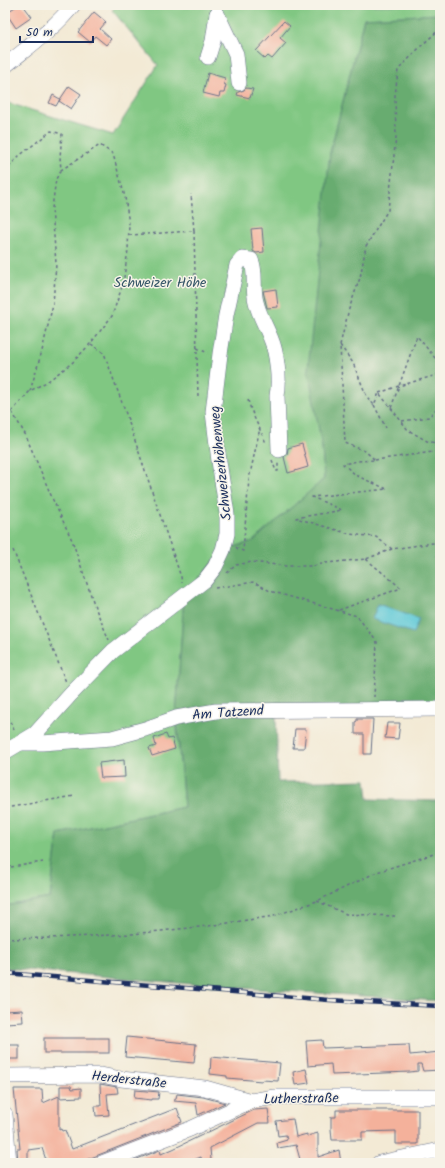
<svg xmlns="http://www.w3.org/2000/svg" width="445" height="1168" font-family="Kalam,sans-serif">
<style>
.green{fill:#80c782;stroke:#4e7b70}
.forest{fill:#68ac70;stroke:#426e67}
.water{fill:#5dc9d7;stroke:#3c7c9a}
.building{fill:#f4b19b}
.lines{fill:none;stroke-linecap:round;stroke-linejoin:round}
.minor-casing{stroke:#677088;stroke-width:16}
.path{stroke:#677088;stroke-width:1.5;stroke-dasharray:3 3;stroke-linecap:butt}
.minor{stroke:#fff;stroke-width:15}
.rail-casing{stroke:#1b2f5e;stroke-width:4.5}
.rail{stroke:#f7f3e8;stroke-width:3;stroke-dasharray:9;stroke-linecap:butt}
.labels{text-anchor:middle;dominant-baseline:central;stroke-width:3;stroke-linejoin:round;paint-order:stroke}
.park-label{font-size:14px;fill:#345567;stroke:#f7f3e8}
.street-label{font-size:14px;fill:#1b2f5e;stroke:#f7f3e8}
</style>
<rect width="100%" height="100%" fill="#f7f3e8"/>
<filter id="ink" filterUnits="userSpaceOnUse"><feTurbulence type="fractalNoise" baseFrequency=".025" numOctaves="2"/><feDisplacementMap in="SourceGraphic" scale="8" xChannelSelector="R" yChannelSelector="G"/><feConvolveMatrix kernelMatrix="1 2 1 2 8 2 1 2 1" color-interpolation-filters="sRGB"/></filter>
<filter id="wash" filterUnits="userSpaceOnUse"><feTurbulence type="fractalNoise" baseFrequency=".012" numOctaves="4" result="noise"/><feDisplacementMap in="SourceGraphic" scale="16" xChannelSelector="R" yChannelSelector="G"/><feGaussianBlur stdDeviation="0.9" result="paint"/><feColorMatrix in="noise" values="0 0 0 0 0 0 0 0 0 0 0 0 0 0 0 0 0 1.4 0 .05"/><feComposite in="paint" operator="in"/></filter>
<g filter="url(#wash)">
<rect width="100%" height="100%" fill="#f3ead5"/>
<path class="green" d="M117,5h323v9l-76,4 -34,135 -9,100 1,194 2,32 -72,63 -29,8 -39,47 -8,121 8,89 -126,27 -8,64 -45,8v-804l108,33 45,-70 -46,-55z"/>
<g class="forest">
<path d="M440,14v691l-264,10 8,-118 39,-47 29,-8 72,-63 -2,-32 -14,-78 22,-216 34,-135z"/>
<path d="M215,714h61l2,68 88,-2 2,19 72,2v200l-215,-14 -220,-19v-62l45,-8 8,-64 126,-27 -7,-85z"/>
</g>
<path class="water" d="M378,604l41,15 -6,14 -41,-14z"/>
<g id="blocks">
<g class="building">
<path d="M18,5h5l9,12 -16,11 -10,-15z"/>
<path d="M94,12l12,10 -6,7 11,10 -5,6 -11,-9 -5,6 -12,-10z"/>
<path d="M284,21l6,5 -10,12 6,5 -14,16 -4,-3 -3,3 -9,-8z"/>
<path d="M208,73l17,5 -1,6 2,1 -2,8h-4l-1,4 -16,-4z"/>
<path d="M69,86l12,8 -10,15 -12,-8z"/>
<path d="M246,88l7,1 -3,9 -13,-3 1,-3 6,-2z"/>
<path d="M53,95l7,4 -4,7 -7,-3z"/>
<path d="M262,228l2,24 -8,1 -3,-2 -2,-22z"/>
<path d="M276,289l2,18 -11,1 -4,-17z"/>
<path d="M302,444l6,23 -20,6 -4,-16 3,-3 1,-6z"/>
<path d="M357,719h16l-2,35h-7v-20h-9v-12l2,-1z"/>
<path d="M387,723h13l-2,16 -13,-1z"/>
<path d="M295,729h11l-2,19h-11z"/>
<path d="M166,734l2,5 4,-1 3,11 -23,7 -3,-8 7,-2 -2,-8z"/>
<path d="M124,760l1,17 -24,1 -2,-15z"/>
<path d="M22,1010l1,12 -18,1v-12z"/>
<path d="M127,1037l69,7 -2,19 -69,-6z"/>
<rect x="44" y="1038" width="65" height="15"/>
<path d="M322,1040l1,8 86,-3 1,10 30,-3v18l-17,1 -2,-7h-3v7l-8,1 -78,3 -1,-11 -23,2 -2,-25z"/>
<rect x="7" y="1045" width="12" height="14"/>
<path d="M211,1057l69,6 -2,18 -16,-1v1l-35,-3v-2l-17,-2z"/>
<path d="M306,1069l3,14 -14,2 -2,-13z"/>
<path d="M100,1084l17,3 1,6 -11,1 2,21 -13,1 -1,-10h6z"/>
<path d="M60,1086h11l1,3 9,-1v9l-21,1z"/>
<path d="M14,1089h28l1,14 16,-7v34l2,-1 1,2 3,-1 7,19 105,-41 5,14 -104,41h-31l-5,-15 -14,2v13h-10l-1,-14h3z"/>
<path d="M135,1090l24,2 -1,7h-6v1l-18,-2z"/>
<path d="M177,1094l26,3 22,6 -27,12 -2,-12 -22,-2v-2l2,-1z"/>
<path d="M268,1109l2,14h-12l-48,25 1,12 -9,2 -1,-5 -15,6h-59l33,-13 1,4 12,-5 81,-39z"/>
<path d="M336,1110h82v34h-22v-13l-34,1v8h-30l-1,-11v-12h5z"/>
<path d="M293,1119l3,18 11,-3v2l11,-3v24l21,-7 2,13h-40l-5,-18 -18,3 -1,-5 10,-3 -1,-5 -8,1 -2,-15z"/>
</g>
</g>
</g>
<g filter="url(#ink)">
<use href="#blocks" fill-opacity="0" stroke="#677088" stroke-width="1"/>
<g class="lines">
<g class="minor-casing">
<g id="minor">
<path d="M217,14l19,40 3,29"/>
<path d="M208,57l5,-16 4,-27"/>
<path d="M5,66c23,-19 49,-37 68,-61"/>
<path d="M21,743h21l70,-5 33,-9 31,-11 40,-7 224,-2"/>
<path d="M5,752l30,-18 36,-40 42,-43 92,-71 10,-13 8,-17 4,-16v-20l-8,-53 -6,-49 7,-58 6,-39 11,-50 5,-6 9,1c6,13 1,28 5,42 3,13 10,24 15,37 6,14 9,42 6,57l2,54"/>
<path d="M5,1076l96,-1 20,4 84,9 46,13"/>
<path d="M5,1114l4,49"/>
<path d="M102,1163l88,-34 61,-28 23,-4h166"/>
<path d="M379,1163l61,-13"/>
</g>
</g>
<g class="path">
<path d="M5,171l14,-15 32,-25 11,3 -2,23 1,13 39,-25 13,9 12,43 4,27 -1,26 -5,34 -11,32 -22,28 -18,19 -24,18 -18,10 -25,28"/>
<path d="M194,231l4,166"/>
<path d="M129,235l65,-4 -3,-37"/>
<path d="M91,344l13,9 21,58 56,166 1,6"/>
<path d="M340,345l9,-36 11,-31 6,-32 22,-36 8,-73 -1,-41 3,-26 24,-25 18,-16"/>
<path d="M197,348l11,5"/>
<path d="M30,391l12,-40 11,-47 3,-40 -4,-56 4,-29 5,-9"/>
<path d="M379,393l20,-7 41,-12"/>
<path d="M248,400c4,15 12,29 18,43"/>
<path d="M374,405l12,23"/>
<path d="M391,408l17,22 19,11 13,3"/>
<path d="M12,412l13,22 28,66 19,40 23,67 14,33"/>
<path d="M402,421l27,-4 6,-7 5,-1"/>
<path d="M272,460l4,11h2v-9"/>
<path d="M375,460l65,-9"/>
<path d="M436,543l4,34"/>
<path d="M236,547l2,2 5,2 6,-72 11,-51"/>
<path d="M392,549l-16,-12 -26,-3 -54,-16 46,-8 -30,-13 75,-8 -30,-13 -14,-12 15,-3 17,-1 -10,-9 -20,-8 -5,-98 13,18 14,34 7,8 5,-12 12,15 26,-72 23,28"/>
<path d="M13,550l53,132"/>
<path d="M227,573l9,-8 16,-3 33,4h28l13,-3 40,-4 26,-10 48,-7"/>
<path d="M215,588l39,-6 16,9 87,25 20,26 -3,55"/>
<path d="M440,594l-2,16 2,35"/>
<path d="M339,610l62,-22 -35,-29"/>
<path d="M5,711l10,21"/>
<path d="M5,808l69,-12"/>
<path d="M5,868l38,-6"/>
<path d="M317,901l29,13 49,2"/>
<path d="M5,939l45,-1 82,-4 76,-8 66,-10 43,-15 60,-29 63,-20"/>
</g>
<use href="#minor" class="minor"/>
<g class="rail-casing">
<path id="rail" d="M5,973l324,27 111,6"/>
</g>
<use href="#rail" class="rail"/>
</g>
</g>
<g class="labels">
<g class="park-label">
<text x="160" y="283">Schweizer Höhe</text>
</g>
<g class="street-label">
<text transform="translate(221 463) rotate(-96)">Schweizerhöhenweg</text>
<text transform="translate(228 713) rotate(-4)">Am Tatzend</text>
<text transform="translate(129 1080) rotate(6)">Herderstraße</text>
<text transform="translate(301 1099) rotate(-1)">Lutherstraße</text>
</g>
</g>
<rect width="445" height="1168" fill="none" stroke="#f7f3e8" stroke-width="20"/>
<path d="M20 36v6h73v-6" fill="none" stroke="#1b2f5e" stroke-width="2"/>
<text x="26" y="36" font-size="12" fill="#1b2f5e" stroke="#f7f3e8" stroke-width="3" paint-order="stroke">50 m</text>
</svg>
